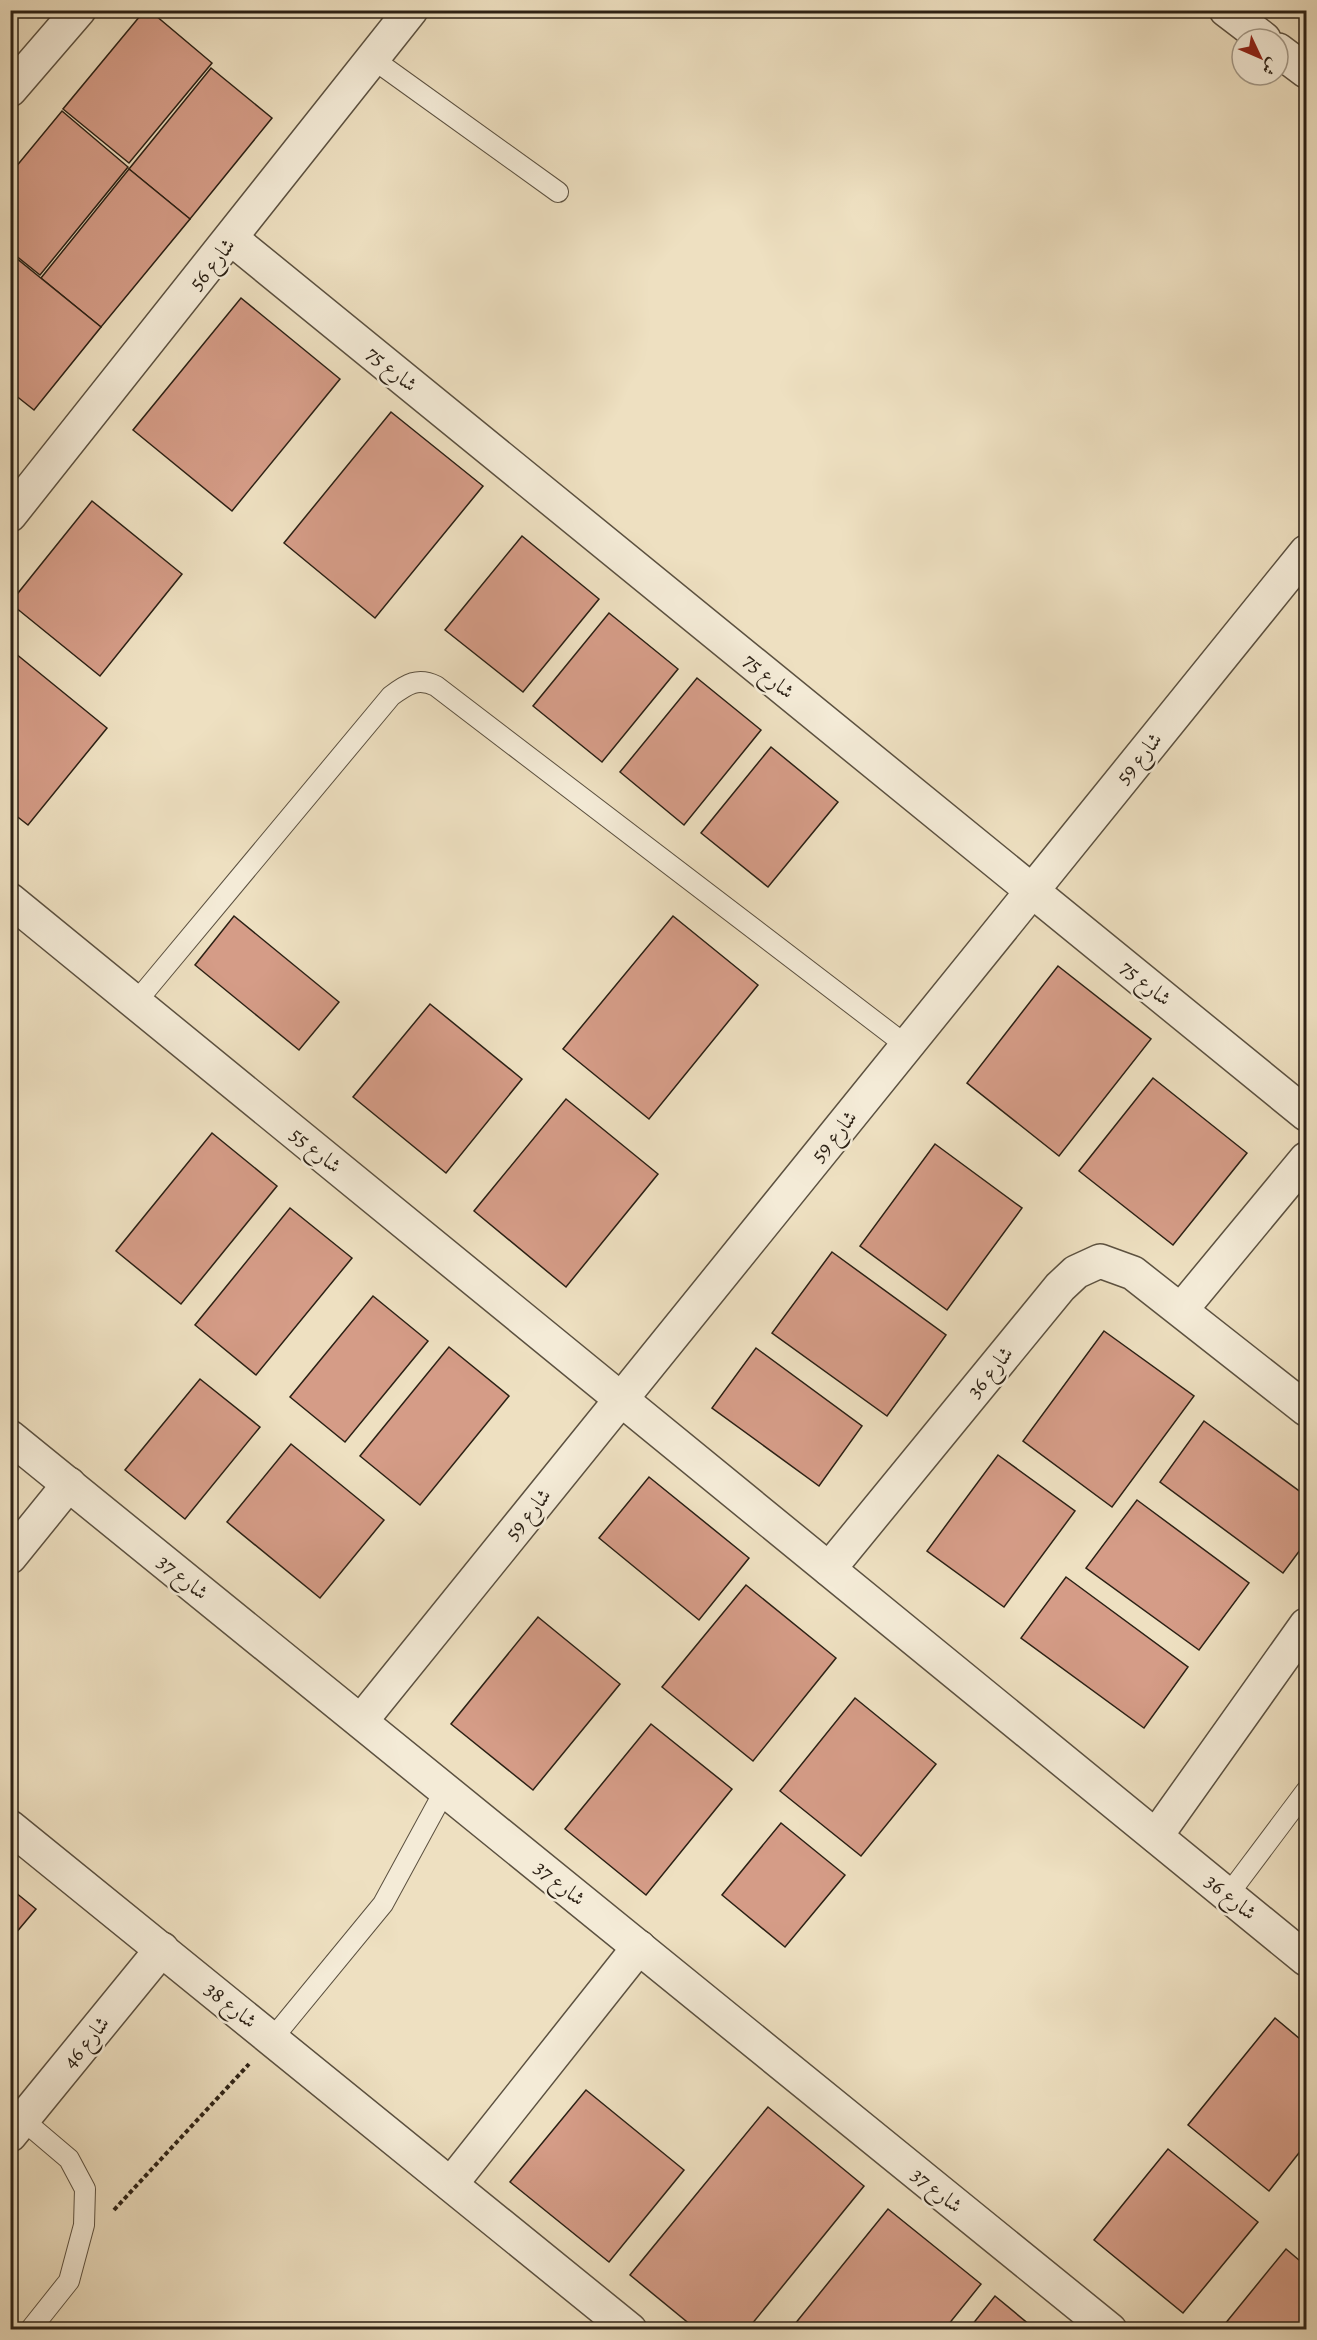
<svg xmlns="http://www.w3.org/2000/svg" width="1317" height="2340" font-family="Alegreya,Amiri,serif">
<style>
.building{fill:#d59c87;stroke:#2c2115;stroke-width:1.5}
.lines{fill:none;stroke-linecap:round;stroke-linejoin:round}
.service-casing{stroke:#5c5140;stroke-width:22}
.minor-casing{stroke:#5c5140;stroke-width:36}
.tertiary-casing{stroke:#5c5140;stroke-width:36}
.path{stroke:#2c2115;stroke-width:4;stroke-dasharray:4.5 3;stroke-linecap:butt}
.service{stroke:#f4ebd7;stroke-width:20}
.minor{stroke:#f4ebd7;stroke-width:33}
.tertiary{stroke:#f4ebd7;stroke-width:33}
.labels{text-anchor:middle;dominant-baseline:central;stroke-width:5;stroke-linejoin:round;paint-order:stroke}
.street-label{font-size:21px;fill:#2c2115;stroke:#f4ebd7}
</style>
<rect width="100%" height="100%" fill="#eee0c1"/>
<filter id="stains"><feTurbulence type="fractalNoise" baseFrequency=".00333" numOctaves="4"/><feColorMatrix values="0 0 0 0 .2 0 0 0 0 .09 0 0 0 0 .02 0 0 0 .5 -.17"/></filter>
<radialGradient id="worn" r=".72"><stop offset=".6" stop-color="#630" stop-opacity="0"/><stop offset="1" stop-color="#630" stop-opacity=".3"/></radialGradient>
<g class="building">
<path d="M145,10h4l63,53 -83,100 -66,-54z"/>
<path d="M211,68l61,50 -82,101 -61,-50z"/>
<path d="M62,111l66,56 -88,108 -30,-24v-77z"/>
<path d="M129,169l61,50 -89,108 -60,-49z"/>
<path d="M10,253l91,74 -67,83 -24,-19z"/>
<path d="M241,298l99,81 -108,132 -99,-81z"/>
<path d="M391,412l92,74 -108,132 -91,-75z"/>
<path d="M92,501l90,73 -82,102 -90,-73z"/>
<path d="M522,536l77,63 -76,93 -78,-62z"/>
<path d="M609,613l69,56 -76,93 -69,-56z"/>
<path d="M10,649l97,79 -79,97 -18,-14z"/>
<path d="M697,678l64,52 -77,95 -64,-53z"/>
<path d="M771,747l67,55 -70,85 -67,-54z"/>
<path d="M234,916l105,86 -40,48 -104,-85z"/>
<path d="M673,916l85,69 -109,134 -86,-70z"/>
<path d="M1058,966l93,73 -92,117 -92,-73z"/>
<path d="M430,1004l92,75 -76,94 -93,-76z"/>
<path d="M1153,1078l94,75 -74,92 -94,-74z"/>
<path d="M566,1099l92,75 -92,113 -92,-76z"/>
<path d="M212,1133l65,53 -96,118 -65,-53z"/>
<path d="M935,1144l87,64 -75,102 -87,-64z"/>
<path d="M290,1208l62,50 -96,117 -61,-50z"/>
<path d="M832,1252l114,83 -59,81 -115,-83z"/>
<path d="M373,1296l55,45 -83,101 -55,-45z"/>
<path d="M1104,1331l90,65 -82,111 -89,-66z"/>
<path d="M449,1347l60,49 -89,109 -60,-49z"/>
<path d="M756,1348l106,78 -43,60 -107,-78z"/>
<path d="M200,1379l60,48 -75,92 -60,-49z"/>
<path d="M1204,1421l102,75v46l-23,31 -123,-91z"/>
<path d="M291,1444l93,76 -64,78 -93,-76z"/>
<path d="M998,1455l77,56 -71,96 -77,-56z"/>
<path d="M649,1477l100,81 -50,62 -100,-82z"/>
<path d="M1137,1500l112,83 -50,67 -113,-82z"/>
<path d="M1066,1577l122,90 -44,61 -123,-90z"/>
<path d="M746,1585l90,73 -83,103 -91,-74z"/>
<path d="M538,1617l82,67 -87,106 -82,-66z"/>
<path d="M855,1698l81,66 -75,92 -81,-65z"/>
<path d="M651,1724l81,65 -86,106 -81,-66z"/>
<path d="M781,1823l64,52 -60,72 -63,-52z"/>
<path d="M10,1888l26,21 -26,31z"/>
<path d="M1275,2018l31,26v100l-37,47 -81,-66z"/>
<path d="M586,2090l98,80 -75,92 -99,-80z"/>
<path d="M768,2107l96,79 -117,144h-50l-67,-55z"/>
<path d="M1168,2149l90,73 -75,91 -89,-73z"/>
<path d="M888,2209l93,75 -37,46h-154z"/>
<path d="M1286,2249l20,17v64h-86z"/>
<path d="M995,2296l41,34h-68z"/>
</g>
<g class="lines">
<g class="service-casing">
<g id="service">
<path d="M373,59l185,133"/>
<path d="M136,1002l255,-306c16,-12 27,-19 45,-10l471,360"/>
<path d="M1228,1895l78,-104"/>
<path d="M272,2039l111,-135 62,-114"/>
<path d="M23,2120l46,39 16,30 -1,36 -15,56 -39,49"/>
</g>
</g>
<g class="minor-casing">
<g id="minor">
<path d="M10,90l69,-80"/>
<path d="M232,239l1074,875"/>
<path d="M10,515l401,-505"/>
<path d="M10,900l1296,1059"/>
<path d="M1181,1310l125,-151"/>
<path d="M10,1437l1100,893"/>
<path d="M10,1557l59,-73"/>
<path d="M829,1569l231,-282 16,-15 24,-11 33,12 173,136"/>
<path d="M361,1721l945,-1169"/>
<path d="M10,1827l620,503"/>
<path d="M1156,1836l150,-211"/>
<path d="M10,2135l152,-186"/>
<path d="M451,2184l188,-237"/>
</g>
</g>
<g class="tertiary-casing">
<g id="tertiary">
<path d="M1226,10l38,29"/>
<path d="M1278,50l28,21"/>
</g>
</g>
<path class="path" d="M114,2210l135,-146"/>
<use href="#service" class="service"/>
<use href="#minor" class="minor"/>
<use href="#tertiary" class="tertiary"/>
</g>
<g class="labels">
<g class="street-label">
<text transform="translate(212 264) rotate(-51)">شارع 56</text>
<text transform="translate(392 369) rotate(39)">شارع 75</text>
<text transform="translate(769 676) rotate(39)">شارع 75</text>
<text transform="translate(1139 758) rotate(-51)">شارع 59</text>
<text transform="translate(1146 983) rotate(39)">شارع 75</text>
<text transform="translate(834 1136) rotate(-51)">شارع 59</text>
<text transform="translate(316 1150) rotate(39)">شارع 55</text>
<text transform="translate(990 1372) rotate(-51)">شارع 36</text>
<text transform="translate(528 1514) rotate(-51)">شارع 59</text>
<text transform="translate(183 1577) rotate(39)">شارع 37</text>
<text transform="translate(560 1883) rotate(39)">شارع 37</text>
<text transform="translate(1231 1897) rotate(39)">شارع 36</text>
<text transform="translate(231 2005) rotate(39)">شارع 38</text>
<text transform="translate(86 2042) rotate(-51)">شارع 46</text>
<text transform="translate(937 2190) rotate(39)">شارع 37</text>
</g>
</g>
<rect width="1317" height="2340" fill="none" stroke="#eee0c1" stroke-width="36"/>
<rect x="12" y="12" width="1293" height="2316" fill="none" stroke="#2c2115" stroke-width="3"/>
<rect x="18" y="18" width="1281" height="2304" fill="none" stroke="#2c2115" stroke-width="1.5"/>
<g transform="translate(1260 57) rotate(134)"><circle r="28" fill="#f4ebd7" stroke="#a49a89" stroke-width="1.5"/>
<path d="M0-4.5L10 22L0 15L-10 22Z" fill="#8f2418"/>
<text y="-9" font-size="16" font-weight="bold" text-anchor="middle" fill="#2c2115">ش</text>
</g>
<rect width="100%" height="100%" filter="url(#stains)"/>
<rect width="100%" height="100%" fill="url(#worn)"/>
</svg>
